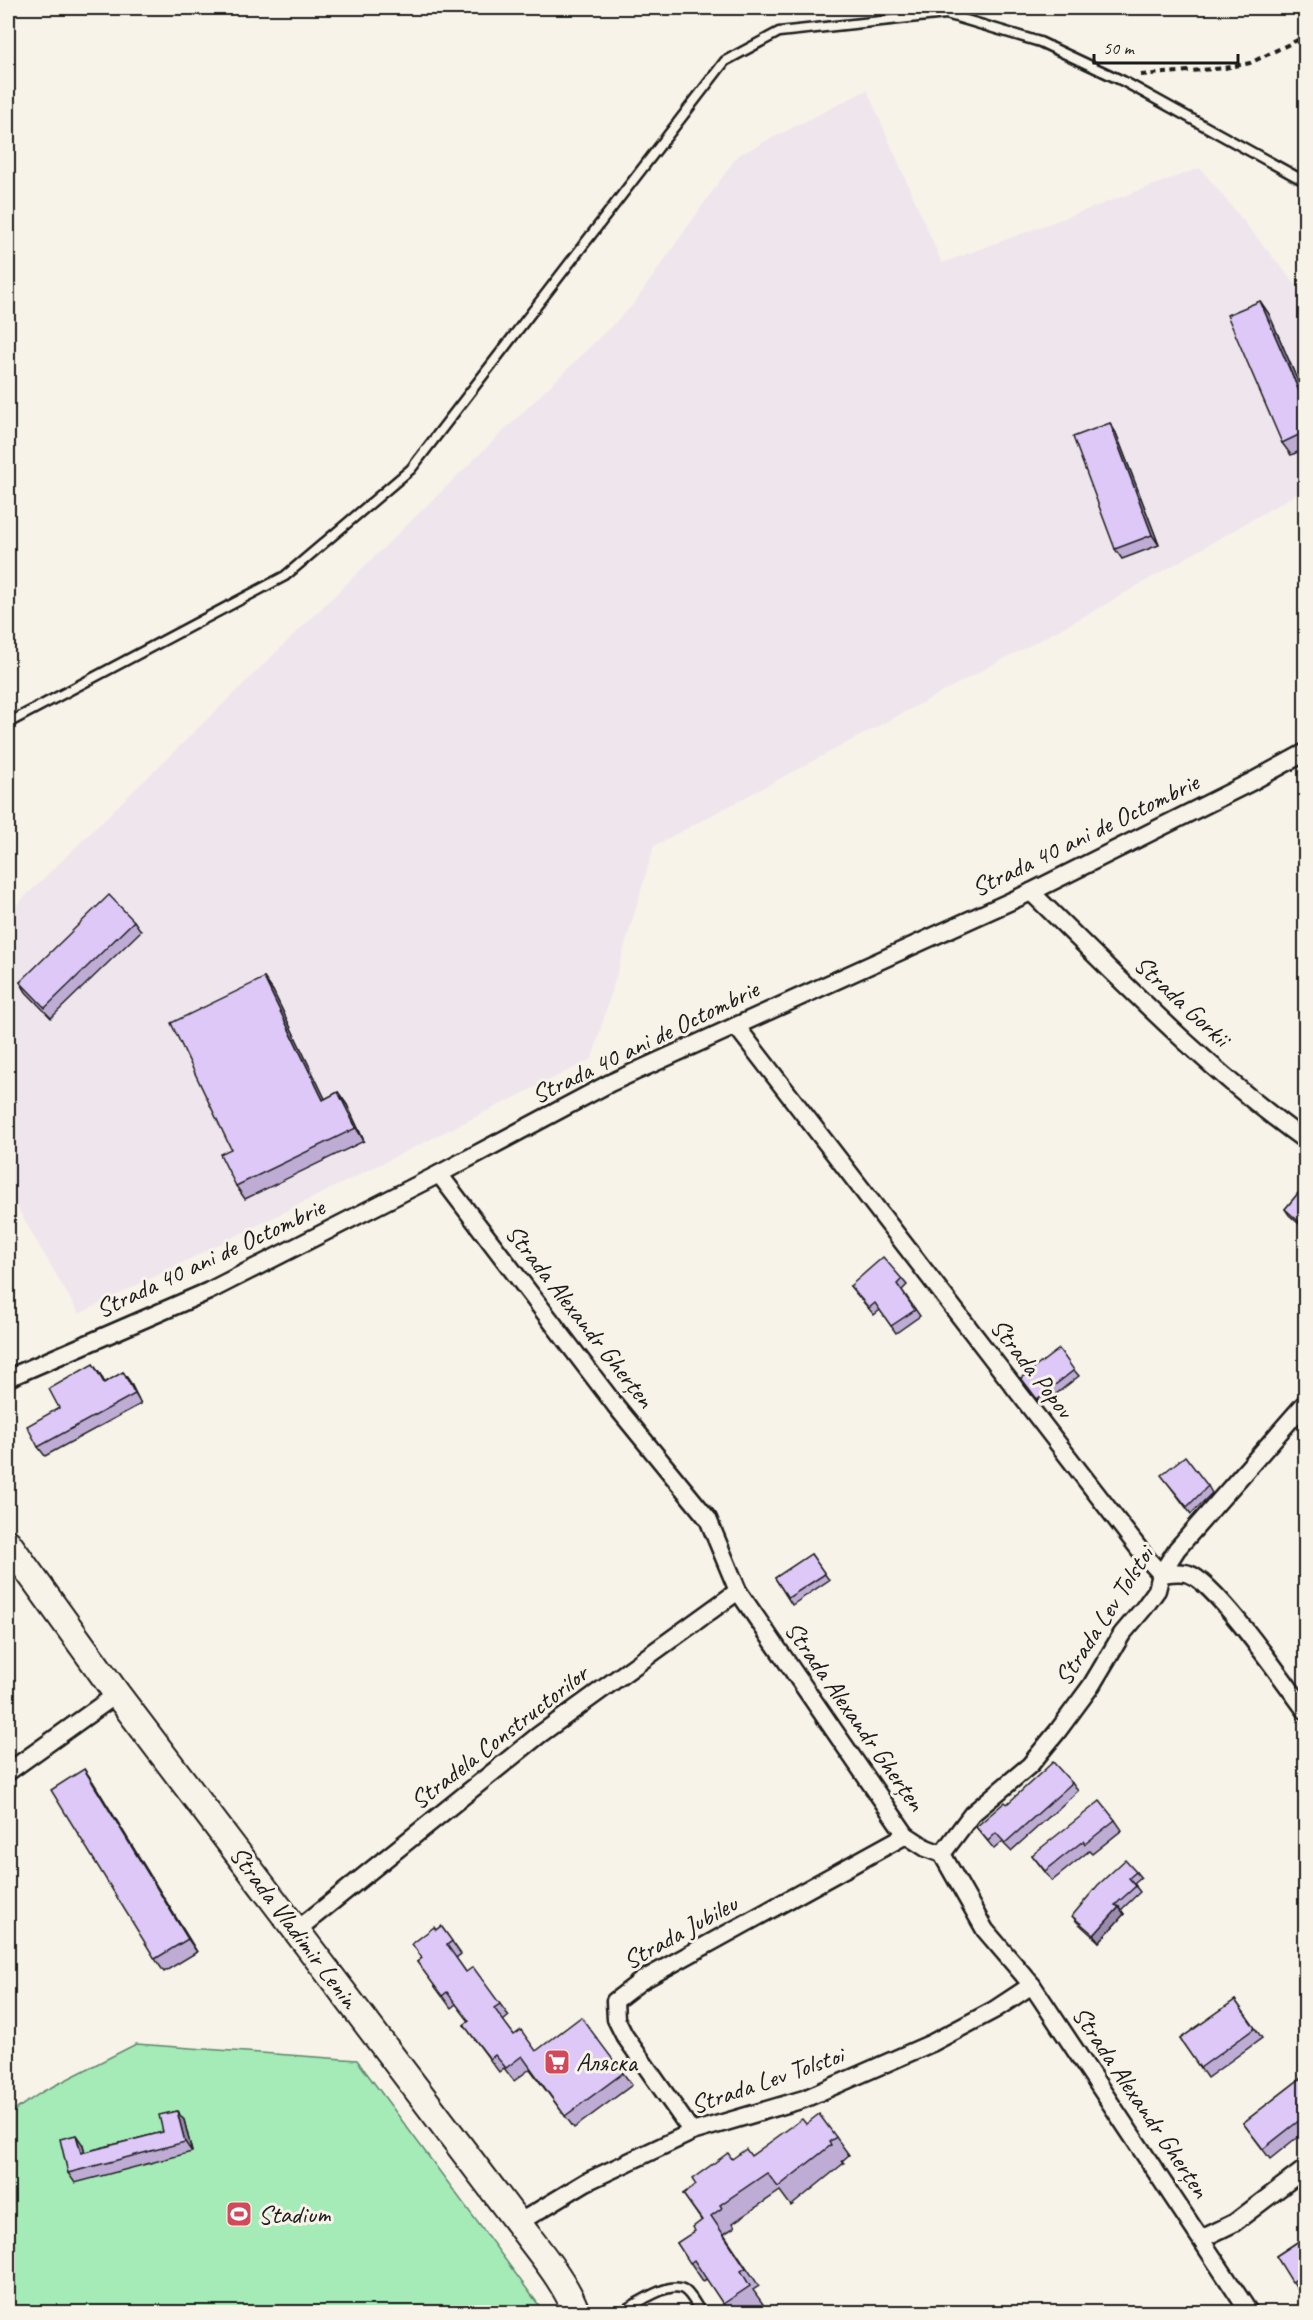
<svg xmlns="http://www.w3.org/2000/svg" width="1313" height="2320" font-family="Caveat,sans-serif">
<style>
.built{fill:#efe6ed}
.green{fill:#a4ebb8;stroke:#60846a;stroke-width:1.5}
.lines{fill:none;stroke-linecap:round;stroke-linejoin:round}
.service-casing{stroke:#1c1c1c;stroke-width:13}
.minor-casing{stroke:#1c1c1c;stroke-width:21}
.primary-casing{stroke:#1c1c1c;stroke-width:30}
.path{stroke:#1c1c1c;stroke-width:4;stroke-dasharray:6 4.5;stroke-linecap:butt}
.service{stroke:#f7f3e8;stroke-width:8}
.minor{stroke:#f7f3e8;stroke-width:16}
.primary{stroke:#f7f3e8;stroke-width:26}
.wall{fill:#beacd5;stroke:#1c1c1c;stroke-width:1.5}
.shaded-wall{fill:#9b8cae;stroke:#1c1c1c;stroke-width:1.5}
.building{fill:#ddc8f8;stroke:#1c1c1c;stroke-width:1.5}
.labels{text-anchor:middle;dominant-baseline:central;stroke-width:6;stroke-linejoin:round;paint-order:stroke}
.street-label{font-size:26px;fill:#1c1c1c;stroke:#f7f3e8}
.poi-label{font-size:26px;fill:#1c1c1c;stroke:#f7f3e8;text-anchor:start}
</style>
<rect width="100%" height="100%" fill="#f7f3e8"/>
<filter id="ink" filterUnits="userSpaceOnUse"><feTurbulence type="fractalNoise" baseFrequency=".0167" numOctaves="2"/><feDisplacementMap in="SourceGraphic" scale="12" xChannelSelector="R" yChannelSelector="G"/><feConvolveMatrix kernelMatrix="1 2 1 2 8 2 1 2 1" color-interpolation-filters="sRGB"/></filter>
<g filter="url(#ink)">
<path class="built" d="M867,90l75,173 258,-95 105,128v193l-211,122 -440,235 -62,213 -513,255 -71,-122v-279l625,-608 104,-149z"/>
<path class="green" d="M136,2044l221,16 187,252h-536v-197l34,-23z"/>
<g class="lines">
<g class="service-casing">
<g id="service">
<path d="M8,723l277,-147 126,-107 314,-408 54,-29 167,-18 94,28 83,39 183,101"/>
<path d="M621,2312c14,-7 47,-31 62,-23 8,4 13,17 18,23"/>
</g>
</g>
<g class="minor-casing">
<g id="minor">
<path d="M1031,892c87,85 176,178 275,249"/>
<path d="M736,1026l407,528 18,20c9,-1 20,-3 28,0 27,9 96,109 117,137"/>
<path d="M439,1174l176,231 93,114 30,72 168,244 20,13 16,6 43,76 47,55 217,327"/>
<path d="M8,1378l201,-87 230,-117 171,-91 421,-191 220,-110 55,-30"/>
<path d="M8,1772l109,-78"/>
<path d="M942,1854l30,-40 58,-49 27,-33 34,-46 31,-52 22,-26 13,-18 4,-16 16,-25 129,-147"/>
<path d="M297,1930l242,-195 199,-144"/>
<path d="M692,2132l-68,-97 -8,-16 -1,-18 26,-20 265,-146"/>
<path d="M518,2223l68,-41 106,-50 112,-33 128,-56 62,-33 38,-25"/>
<path d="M1201,2239l33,-16 72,-55"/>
</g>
</g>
<g class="primary-casing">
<path id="primary" d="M8,1543l109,151 401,529c19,26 48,59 58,89"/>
</g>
<path class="path" d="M1141,75l84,-7 25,-5 56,-27"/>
<use href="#service" class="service"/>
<use href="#minor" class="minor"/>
<use href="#primary" class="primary"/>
</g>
<g class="wall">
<path d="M1260,301l9,13 36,84v51l-14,6 -9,-12z"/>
<path d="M1110,423l6,10 43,112 -37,14 -7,-10z"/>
<path d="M134,921l7,10 -90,87 -25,-26 -6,-10z"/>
<path d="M264,978l9,13 52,108 13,-7 9,13 17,36 -119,58 -9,-13 -5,-37z"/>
<path d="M1305,1185v44l-16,-14 -4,-6z"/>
<path d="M902,1279l5,6 -5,5 18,26 -24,17 -16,-23 -6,5 -24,-29z"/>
<path d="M1074,1370l5,6 -37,29 -21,-27z"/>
<path d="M123,1372l7,10 11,22 -96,52 -7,-9 21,-39 41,-34 5,9z"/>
<path d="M1166,1481l42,5 4,7 -21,21z"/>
<path d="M811,1554l18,26 -37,25 -17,-27z"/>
<path d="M84,1769l9,13 104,170 -33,20 -9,-13z"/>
<path d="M1072,1783l6,8 -67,60 -9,-9 -8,7 -18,-22 31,-23z"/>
<path d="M1115,1820l7,10 -30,24 -3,-3 -37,30 -20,-26z"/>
<path d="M1136,1872l5,6 -7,6 6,8 -19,18 3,4 -25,28 -22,-20 -5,-6z"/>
<path d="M441,1926l20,28 -5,4 10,14 34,32 9,12 -6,5 11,14 22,16 87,22 9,12 -58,43 -44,-59 -16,12 -10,-13 -5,4 -35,-47 5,-4 -13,-17 -5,4 -34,-46 5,-4 14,-28z"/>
<path d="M1235,2000l27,38 -55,40 -27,-39z"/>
<path d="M1305,2075v56l-35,28 -27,-36z"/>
<path d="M184,2120l8,32 -117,31 -7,-10 15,-28 2,7 78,-20z"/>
<path d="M806,2124l30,13 13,18 -7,6 2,2 -53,43 -11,-15 -47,32 2,4 -11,7 35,52 -6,4 10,14 -12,9h-22l-22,-34 -4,2 -26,-38 18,-12 7,-10 -19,-27 49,-35 19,-3z"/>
<path d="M1305,2237v45l-8,6 -21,-32z"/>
</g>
<g class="shaded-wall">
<path d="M1260,301l9,13 36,84v7z"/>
<path d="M1110,423l6,10 43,112 -7,-10z"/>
<path d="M264,978l9,13 59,122 -9,-13z"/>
<path d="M338,1092l9,13 17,36 -8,-13z"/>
<path d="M93,1364l7,10 10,19 -6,-10z"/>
<path d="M123,1372l7,10 11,22 -6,-10z"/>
<path d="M84,1769l9,13 104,170 -9,-13z"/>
<path d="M1119,1907l5,7 -25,28 -5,-7z"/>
<path d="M177,2111l7,9 8,32 -7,-10z"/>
<path d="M76,2135l7,10 4,18 -6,-10z"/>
</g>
<g class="building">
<path d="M1260,301l45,104v27l-23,11 -55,-128z"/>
<path d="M1110,423l42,112 -37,14 -42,-112z"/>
<path d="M109,895l25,26 -89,87 -25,-26z"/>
<path d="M264,978l59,122 15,-8 18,36 -120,58 -16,-32 11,-5 -60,-126z"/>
<path d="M1305,1185v42l-20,-18z"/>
<path d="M883,1257l19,22 -5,5 18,26 -24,16 -16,-23 -6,5 -19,-22z"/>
<path d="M1059,1349l15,21 -37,29 -16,-21z"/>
<path d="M93,1364l11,19 19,-11 12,22 -97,53 -11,-21 32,-18 -10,-19z"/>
<path d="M1185,1456l23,30 -21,21 -26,-32z"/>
<path d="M811,1554l14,20 -37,24 -13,-20z"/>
<path d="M1053,1762l19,21 -67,60 -9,-10 -8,8 -12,-14 29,-25 2,2z"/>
<path d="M84,1769l104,170 -33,20 -104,-169z"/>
<path d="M1100,1801l15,19 -30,24 -2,-3 -38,30 -13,-16z"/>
<path d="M1125,1860l11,12 -7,6 7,8 -21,19 4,2 -25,28 -22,-19 26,-31z"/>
<path d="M441,1926l11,15 -5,4 19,27 7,-5 27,37 -6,4 20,27 7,-5 15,21 45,-34 42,56 -58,43 -43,-60 -16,12 -11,-13 -5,4 -26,-34 5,-4 -22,-29 -5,4 -25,-34 5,-4 -10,-14 22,-17 2,3z"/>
<path d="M1235,2000l20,28 -55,40 -20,-29z"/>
<path d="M1305,2075v41l-42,33 -20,-26z"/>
<path d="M177,2111l8,31 -117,31 -8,-34 16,-4 5,18 82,-21 -4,-17z"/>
<path d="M819,2114l17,23 -7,5 2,3 -53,42 -11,-14 -47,32 2,3 -11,8 35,52 -5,3 9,15 -27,18 -29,-44 -4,3 -13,-20 18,-12 -2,-4 9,-7 -19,-26 13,-9 -4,-6 36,-26 4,6 14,-10 5,7 51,-37 4,5z"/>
<path d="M1305,2237v36l-13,9 -16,-26z"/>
</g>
</g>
<defs>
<g id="supermarket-square" transform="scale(1.35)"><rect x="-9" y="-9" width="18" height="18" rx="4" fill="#d1495b" stroke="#f7f3e8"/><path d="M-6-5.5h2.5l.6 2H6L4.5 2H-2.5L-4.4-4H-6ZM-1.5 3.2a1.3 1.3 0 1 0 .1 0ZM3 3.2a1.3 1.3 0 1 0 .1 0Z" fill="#fff"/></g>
<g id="stadium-square" transform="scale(1.35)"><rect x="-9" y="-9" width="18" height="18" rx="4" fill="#d1495b" stroke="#f7f3e8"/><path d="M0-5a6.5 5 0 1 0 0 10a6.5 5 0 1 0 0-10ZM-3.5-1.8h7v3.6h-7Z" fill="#fff"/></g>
</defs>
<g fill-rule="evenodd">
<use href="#supermarket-square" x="557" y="2062"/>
<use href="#stadium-square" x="239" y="2214"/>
</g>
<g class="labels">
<g class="street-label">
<text transform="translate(1085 835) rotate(-26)">Strada 40 ani de Octombrie</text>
<text transform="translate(1182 1001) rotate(43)">Strada Gorkii</text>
<text transform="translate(645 1042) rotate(-26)">Strada 40 ani de Octombrie</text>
<text transform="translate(210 1258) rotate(-25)">Strada 40 ani de Octombrie</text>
<text transform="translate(580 1316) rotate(52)">Strada Alexandr Gherțen</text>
<text transform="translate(1032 1368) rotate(52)">Strada Popov</text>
<text transform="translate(1104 1616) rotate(-57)">Strada Lev Tolstoi</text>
<text transform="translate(855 1716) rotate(55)">Strada Alexandr Gherțen</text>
<text transform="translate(499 1737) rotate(-38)">Stradela Constructorilor</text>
<text transform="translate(294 1927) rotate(53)">Strada Vladimir Lenin</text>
<text transform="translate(680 1932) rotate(-29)">Strada Jubileu</text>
<text transform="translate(767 2080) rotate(-19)">Strada Lev Tolstoi</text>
<text transform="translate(1141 2102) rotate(56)">Strada Alexandr Gherțen</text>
</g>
<g class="poi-label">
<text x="576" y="2062">Аляска</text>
<text x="258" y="2214">Stadium</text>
</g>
</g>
<rect width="1313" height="2320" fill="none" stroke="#f7f3e8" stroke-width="30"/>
<rect x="15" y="15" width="1283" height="2290" fill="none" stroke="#1c1c1c" stroke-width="2" filter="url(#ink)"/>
<path d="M1094 54v9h144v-9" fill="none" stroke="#1c1c1c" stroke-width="3"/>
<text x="1103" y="54" font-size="18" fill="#1c1c1c" stroke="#f7f3e8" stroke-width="4.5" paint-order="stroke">50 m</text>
</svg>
